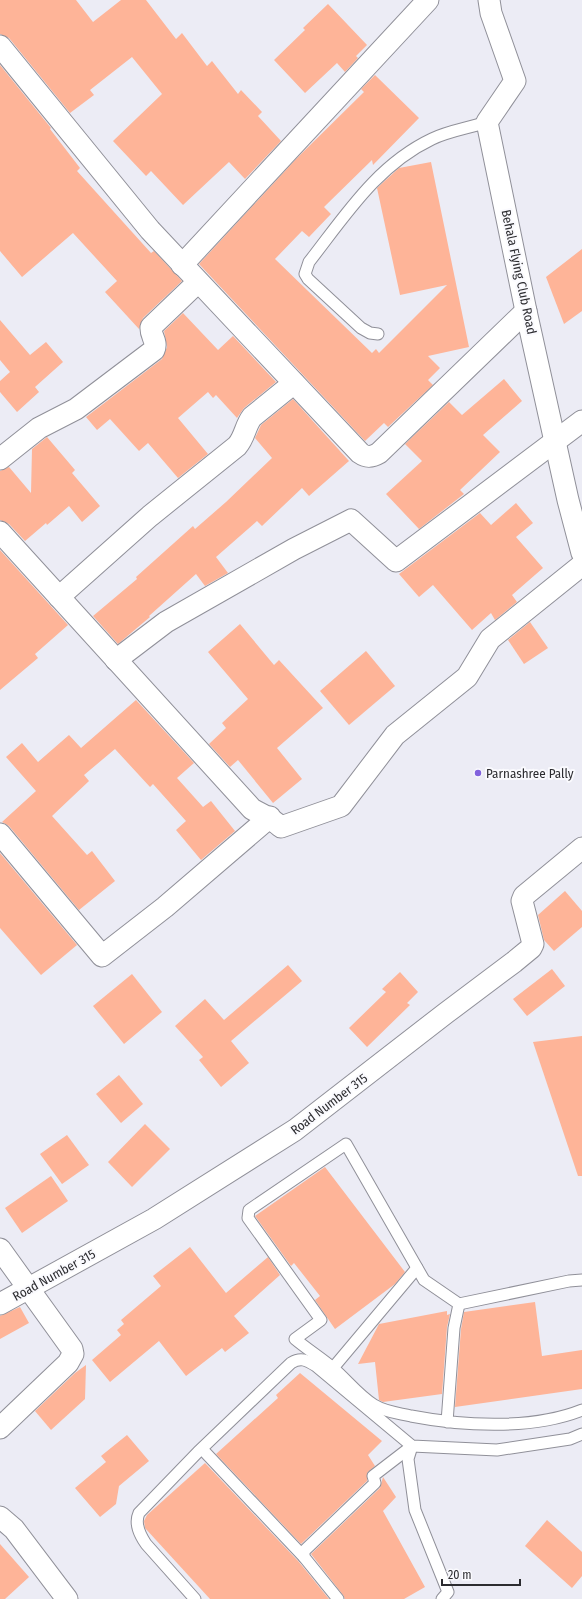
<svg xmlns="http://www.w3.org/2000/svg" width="582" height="1599" font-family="'Fira Sans Condensed',sans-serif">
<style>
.building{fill:#feb498}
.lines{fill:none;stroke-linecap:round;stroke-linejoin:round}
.lane-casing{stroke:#909099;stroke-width:13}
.street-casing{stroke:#909099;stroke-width:23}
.lane{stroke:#fff;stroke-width:11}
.street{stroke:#fff;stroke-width:21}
.poi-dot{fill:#8262dd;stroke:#fafafe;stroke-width:1.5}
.labels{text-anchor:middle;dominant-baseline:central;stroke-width:4;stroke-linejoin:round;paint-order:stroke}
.street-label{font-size:13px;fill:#2c2c30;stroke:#fafafe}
.poi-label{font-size:13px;fill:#2c2c30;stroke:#fafafe;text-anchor:start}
</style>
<rect width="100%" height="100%" fill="#ececf5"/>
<g class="building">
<path d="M0,0h76l17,22 28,-22h25l30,39 6,-6 25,33 5,-5 26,33 3,-4 21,22 -4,4 23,25 -36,38 -16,-17 -46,43 -32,-34 -5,5 -33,-35 49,-47 -30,-37 -42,33 4,5 -24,18 -61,-75 -9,-4z"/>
<path d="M328,4l39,41 -11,11 2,2 -13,14 -8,-9 -32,30 -31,-33 31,-30 -2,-2z"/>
<path d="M0,65l51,63 -1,1 30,39 -3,3 74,82 3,-2 28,30 -39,37 -4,11 -34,-37 12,-11 -44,-48 -51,44 -22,-26z"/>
<path d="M375,75l44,43 -46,47 -1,-5 -48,47 7,7 -22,23 -7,-6 -27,28 97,94 4,-4 3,4 68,-68 -47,10 -23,-107 22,-20 32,-6 38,185 -41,9 12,12 -12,12 5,5 -45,42 -4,-4 -19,18 -166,-177 98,-106 67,-66 -3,-3z"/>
<path d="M582,249v62l-18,13 -18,-47z"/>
<path d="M183,313l35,37 15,-14 43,46 -32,26 -7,10 -21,-23 -3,3 -5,-6 -30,26 30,36 -30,24 -30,-35 -9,8 -29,-32 -13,11 -11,-13 76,-58 5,-12 -3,-16z"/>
<path d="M0,320l30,35 16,-13 17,20 -28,25 4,5 -22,20 -17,-20v-11l10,-9 -10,-12z"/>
<path d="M504,379l18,22 -39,34 17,17 -40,38 4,4 -45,35 -33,-35 36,-33 -17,-17 44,-42 13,13z"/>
<path d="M293,399l56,62 -40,35 -7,-8 -40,38 -5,-5 -41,36 12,16 -23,13 -9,-12 -47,42 1,1 -32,27 -25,-28 44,-37 -1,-2 57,-51 2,3 31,-27 46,-44 -17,-20 6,-13z"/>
<path d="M47,437l28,33 -3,3 28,33 -18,16 -13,-16 -22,19 -1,-2 -21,18 -16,-17 -9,-4v-49l9,-4 22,26 1,-44z"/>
<path d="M516,503l17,20 -17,14 27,31 -31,27 5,7 -22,18 -4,-7 -19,17 -39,-45 -14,12 -20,-23 81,-61 11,12z"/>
<path d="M0,550l68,75 -33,29 3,4 -38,32z"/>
<path d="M530,622l18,26 -24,16 -16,-24z"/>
<path d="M240,624l34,41 5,-5 44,48 -46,40 25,31 -29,24 -35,-43 -8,7 -21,-23 17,-16 -4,-5 26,-24 -40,-47z"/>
<path d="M366,651l29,35 -46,39 -29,-34z"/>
<path d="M136,700l58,63 -17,15 26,29 8,-6 24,30 -34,29 -25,-30 10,-9 -33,-37 -3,3 -35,-38 -31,26 5,6 -37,35 35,39 5,-4 23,30 -36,29 -70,-84 -7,-4 34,-31 -30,-34 16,-14 16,19 31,-27 12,13z"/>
<path d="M0,853l77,92 -36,30 -41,-47z"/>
<path d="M565,891l17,20v16l-28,24 -10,-11 -6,-25z"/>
<path d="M288,965l14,16 -71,60 18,22 -28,24 -22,-27 4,-3 -28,-31 30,-27 19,21z"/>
<path d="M552,969l13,17 -38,30 -14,-17z"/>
<path d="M400,972l18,20 -11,11 3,2 -43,42 -18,-19 37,-36 -4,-3z"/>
<path d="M132,974l30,38 -38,32 -31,-38z"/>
<path d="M582,1036v140h-4l-45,-134z"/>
<path d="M119,1075l24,29 -22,19 -25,-29z"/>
<path d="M145,1124l25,25 -38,38 -24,-25z"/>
<path d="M67,1135l22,30 -27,19 -22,-30z"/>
<path d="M325,1167l80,105 -10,12 -60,45 -20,-29 5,-4 -26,-33 -3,3 -36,-50z"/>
<path d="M51,1176l17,25 -46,32 -17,-25z"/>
<path d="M190,1247l36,46 42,-36 12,18 -46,41 15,17 -24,19 -3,-4 -36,28 -27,-35 -49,41 -18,-22 29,-25 -4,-5 7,-6 -3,-4 40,-34 -8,-10z"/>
<path d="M535,1302l7,54 40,-6v39l-127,18 6,-78 3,-17z"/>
<path d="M20,1307l9,16 -29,16v-23z"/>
<path d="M447,1311v4l3,-1 -3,13 -5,67 -59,8 -4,-2 -4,-38 -17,2 21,-40z"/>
<path d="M86,1365l-1,34 -34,31 -16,-19 40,-38z"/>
<path d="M300,1373l82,68 -14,14 7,11 -8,7v8l-66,63 -85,-90 62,-56 -2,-3z"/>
<path d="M127,1435l22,26 -30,25 -3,18 -16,13 -25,-29 31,-26 -5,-6z"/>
<path d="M205,1463l94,99 30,37h-119l-65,-71 -1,-7 3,-6z"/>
<path d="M383,1477l13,20 -13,14 42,76 -21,12h-59l-2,-4 -32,-41 69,-66z"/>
<path d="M547,1520l35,32v24l-10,12 -47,-42z"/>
<path d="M0,1544l29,33 -24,22h-5z"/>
</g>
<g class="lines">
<g class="lane-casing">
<g id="lane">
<path d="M378,334l-8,-1 -9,-5 -53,-49 -3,-5 4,-12c36,-46 68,-97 123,-123 16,-8 37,-11 55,-17"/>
<path d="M459,1304l110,-23 13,-1"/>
<path d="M333,1368l84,-100"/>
<path d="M447,1422l7,-94 5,-24 -35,-24 -78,-136 -97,66 -1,8 73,102 -26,19c12,10 26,19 38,29 14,12 26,28 41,37 11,7 24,8 37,11 52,10 121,14 171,-6"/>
<path d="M412,1446l-4,13 7,51 33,82 -6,7"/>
<path d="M202,1449l102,108"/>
<path d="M195,1599l-49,-55c-6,-9 -12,-20 -7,-31l59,-61 93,-89c10,-6 15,-3 25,3l96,80 85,4 73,-11 12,-5"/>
<path d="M338,1599l-34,-42v-6l71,-68 -2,-7 39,-30"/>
</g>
</g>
<g class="street-casing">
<g id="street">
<path d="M489,0l2,13 24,68 -28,41 39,189 42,189 14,53"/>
<path d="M0,46l150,184 210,223c7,5 12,4 19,0l147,-142"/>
<path d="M182,265l246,-265"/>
<path d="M0,459l39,-31 37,-19 78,-59c4,-9 -4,-14 -3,-23l47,-45"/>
<path d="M0,532l252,277c12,7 18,8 29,18l60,-21 54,-71 72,-58 23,-38 92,-74"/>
<path d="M59,597l91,-81 87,-70c8,-9 8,-20 15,-29l42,-34"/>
<path d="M116,660l50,-38 128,-73 57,-29 45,41 186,-140"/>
<path d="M0,834l102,122 63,-49 105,-90"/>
<path d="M0,1249l72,100 1,5 -5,9 -68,65"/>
<path d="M0,1304l154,-85 141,-89 151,-117 68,-51 17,-14 2,-4 -11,-43 2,-5 58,-48"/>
<path d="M0,1517l14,12 53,70"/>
</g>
</g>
<use href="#lane" class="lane"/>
<use href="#street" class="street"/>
</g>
<circle class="poi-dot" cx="478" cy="773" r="4"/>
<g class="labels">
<g class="street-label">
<text transform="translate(519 272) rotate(78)">Behala Flying Club Road</text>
<text transform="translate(329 1104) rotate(-37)">Road Number 315</text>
<text transform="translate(54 1275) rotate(-29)">Road Number 315</text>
</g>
<g class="poi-label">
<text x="486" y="773">Parnashree Pally</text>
</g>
</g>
<path d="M442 1579v6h78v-6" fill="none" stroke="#2c2c30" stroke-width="2"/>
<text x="448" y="1579" font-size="12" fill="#2c2c30" stroke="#fafafe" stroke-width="3" paint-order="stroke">20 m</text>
</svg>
